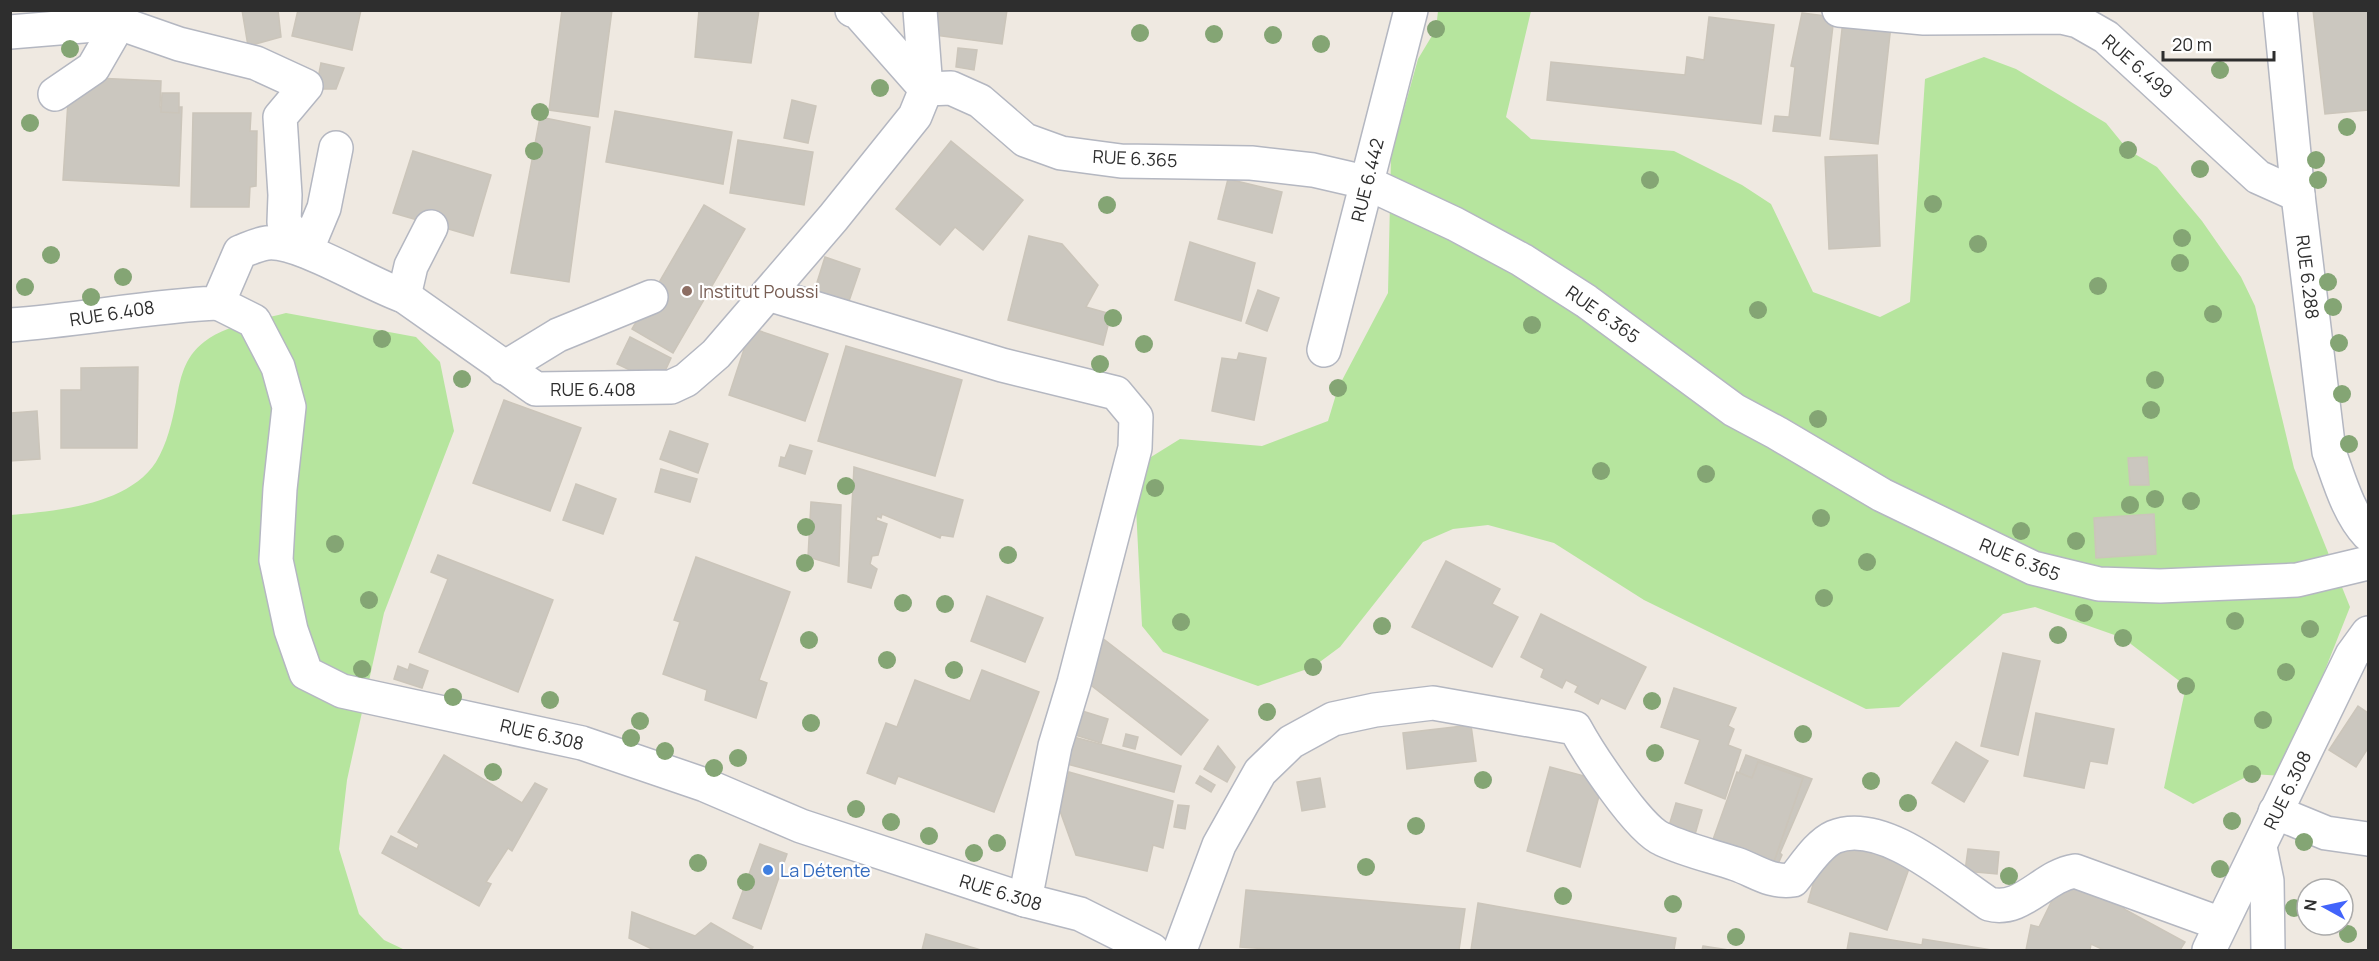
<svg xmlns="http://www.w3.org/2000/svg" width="2379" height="961" font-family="Manrope,sans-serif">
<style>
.green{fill:#b6e59e}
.building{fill:#cbc7bf;stroke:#cbc5ba;stroke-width:1.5}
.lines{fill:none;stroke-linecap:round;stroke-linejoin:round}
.street-casing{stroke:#b4b7c1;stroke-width:36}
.secondary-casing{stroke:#b4b7c1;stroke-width:36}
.street{stroke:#fff;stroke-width:33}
.secondary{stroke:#fff;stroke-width:33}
.tree{fill:#84a574}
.education-dot{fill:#8d6e63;stroke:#fff;stroke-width:2}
.shop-dot{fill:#3f7fe0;stroke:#fff;stroke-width:2}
.labels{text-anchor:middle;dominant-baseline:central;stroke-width:4.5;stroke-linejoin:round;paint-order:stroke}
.street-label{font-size:18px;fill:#2e2e2e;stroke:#fff}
.education-label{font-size:18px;fill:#785e54;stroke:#fff;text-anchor:start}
.shop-label{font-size:18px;fill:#366cbe;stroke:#fff;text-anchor:start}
</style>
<rect width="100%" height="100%" fill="#efe9e1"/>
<g class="green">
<path d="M1438,11h93l-25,106 25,22 143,12 68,34 29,19 42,88 67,25 30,-15 15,-223 59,-22 32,12 90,54 22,27 29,17 45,54 39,56 14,29 39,162 56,139 -67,169 -31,-2 -59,30 -29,-16 22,-102 -63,-48 -88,-31 -32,7 -104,93 -33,2 -222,-109 -90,-57 -66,-18 -35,4 -30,13 -83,105 -27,20 -55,19 -95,-34 -21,-26 -7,-138 16,-31 29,-18 82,7 66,-25 10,-33 50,-95 3,-137 27,-97 18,-30z"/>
<path d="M286,313l130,24 24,25 14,69 -70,182 -37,167 -8,69 20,65 25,26 21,10h-394l-1,-435c47,-4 118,-10 146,-53 11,-18 16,-40 20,-60 4,-23 8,-45 28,-60 22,-17 56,-22 82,-29z"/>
</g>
<g class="building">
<path d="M242,10h36l3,27 -33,9z"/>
<path d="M298,10h63l-9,40 -60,-14z"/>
<path d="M562,10h50l-14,107 -49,-7z"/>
<path d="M699,10h60l-8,53 -56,-6z"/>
<path d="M938,10h69l-5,34 -67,-9z"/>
<path d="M2313,10h55v100l-43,4z"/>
<path d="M1802,13l32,4 -14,119 -47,-5 2,-15 14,1 6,-50 -4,-1z"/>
<path d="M1709,17l65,8 -13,99 -214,-24 4,-38 134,13 2,-18 17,3z"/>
<path d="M1843,20l48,5 -13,119 -48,-5z"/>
<path d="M958,48l19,2 -3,20 -18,-3z"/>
<path d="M321,63l23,5 -8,21h-20z"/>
<path d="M73,77l88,4 -1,26h22l-3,79 -116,-6 5,-79z"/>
<path d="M162,93h17v20l-18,-1z"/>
<path d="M792,100l24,6 -8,37 -24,-5z"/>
<path d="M615,111l117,21 -9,52 -117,-22z"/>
<path d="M193,113h58l-1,18h7l-1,55 -6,1 -1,20h-58z"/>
<path d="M540,117l50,10 -21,155 -58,-9z"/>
<path d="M738,140l75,12 -9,53 -74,-12z"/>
<path d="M951,141l72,59 -40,50 -28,-23 -15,18 -44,-36z"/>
<path d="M413,151l78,24 -18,61 -80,-23z"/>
<path d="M1877,155l3,91 -51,3 -4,-92z"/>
<path d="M1228,179l54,13 -10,41 -54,-14z"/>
<path d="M704,205l41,24 -72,124 -41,-24z"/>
<path d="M1029,236l33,8 36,41 -12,22 25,7 -8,31 -95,-25z"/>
<path d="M1190,242l65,21 -14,58 -66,-21z"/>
<path d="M825,257l35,12 -12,35 -34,-12z"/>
<path d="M1258,290l21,8 -12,33 -21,-8z"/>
<path d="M751,328l77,26 -23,67 -76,-26z"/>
<path d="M630,337l41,21 -12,26 -42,-20z"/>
<path d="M846,346l116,34 -27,96 -117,-35z"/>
<path d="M1239,353l27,5 -12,62 -42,-9 10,-53 15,2z"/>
<path d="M138,367l-1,81h-76v-58h20v-22z"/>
<path d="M504,400l77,28 -31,83 -77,-28z"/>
<path d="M10,404l1,9 26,-2 3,48 -30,2z"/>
<path d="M670,431l38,13 -10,29 -38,-14z"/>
<path d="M790,445l22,6 -7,23 -26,-8 2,-9 4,1z"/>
<path d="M2147,457l2,28h-19l-2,-27z"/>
<path d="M854,467l109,33 -10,37 -12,-2 -1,3 -58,-24 -1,4 -4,-2 -1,4 11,4 -9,31 -6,1 -2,8 7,5 -6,19 -23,-6z"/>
<path d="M661,469l36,10 -7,23 -35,-10z"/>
<path d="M576,484l40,15 -13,35 -40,-14z"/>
<path d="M811,502l30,3 -2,61 -31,-9z"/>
<path d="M2154,514l2,40 -60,4 -2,-40z"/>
<path d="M438,555l115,45 -35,92 -99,-40 29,-73 -17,-7z"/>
<path d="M696,557l94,35 -31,88 8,3 -11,35 -51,-18 2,-10 -44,-16 17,-52 -6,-2z"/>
<path d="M1446,561l54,28 -8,15 26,13 -26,50 -80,-40z"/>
<path d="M987,596l56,22 -18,44 -54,-21z"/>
<path d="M1541,614l105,53 -21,42 -24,-11 -3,6 -23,-12 3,-6 -12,-6 -4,8 -21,-11 3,-8 -23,-12z"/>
<path d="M1101,637l107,83 -27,35 -107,-83z"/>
<path d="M2003,653l37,8 -22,94 -37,-9z"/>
<path d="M410,664l18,7 -6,17 -28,-9 4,-13 10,4z"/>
<path d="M982,670l57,22 -45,120 -96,-36 -3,8 -28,-11 19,-50 11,4 18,-47 55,21z"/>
<path d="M1674,688l62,20 -8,18 6,3 -6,16 13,5 -16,49 -40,-16 15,-43 -39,-13z"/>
<path d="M2358,706l10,7v35l-12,19 -27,-17z"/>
<path d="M1079,710l29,9 -7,24 -29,-9z"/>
<path d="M2036,713l78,16 -7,35 -17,-3 -6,27 -60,-12z"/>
<path d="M1471,725l5,36 -69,8 -4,-36z"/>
<path d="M1126,734l12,3 -3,12 -12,-3z"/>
<path d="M1070,736l111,30 -7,26 -111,-29z"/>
<path d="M1956,742l32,19 -24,41 -32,-19z"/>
<path d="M1218,746l17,21 -8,15 -23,-13z"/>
<path d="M444,755l78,48 13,-20 12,6 -35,62 -4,-3 -22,34 5,2 -12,22 -97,-53 9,-17 26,13 2,-5 -21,-12z"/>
<path d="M1746,755l66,24 -32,74 2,2 -7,16 -4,-1 32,-92 -45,-16 -6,16 -13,-5z"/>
<path d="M1758,762l45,16 -32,92 -61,-22 27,-76 15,6z"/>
<path d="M1550,767l53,14 -23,86 -53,-16z"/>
<path d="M1069,772l104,29 -10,47 -10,-3 -6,26 -71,-16 -16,-44z"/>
<path d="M1200,776l15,9 -4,7 -15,-9z"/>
<path d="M1320,778l5,29 -23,4 -5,-29z"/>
<path d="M1676,803l26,7 -8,28 -26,-9z"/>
<path d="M1178,805l11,1 -4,23 -11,-2z"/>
<path d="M1846,839l65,24 -24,67 -79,-28 16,-56z"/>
<path d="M760,844l27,10 -26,75 -28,-11z"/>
<path d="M1968,849l31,3 -2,22 -32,-3z"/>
<path d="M2063,878l62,29 -1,2 61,33 -5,8h-76l-13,-6 -1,6h-64l5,-25 8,2z"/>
<path d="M1246,890l219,19 -6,41h-176l-43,-3z"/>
<path d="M1478,903l198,35 -2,12h-203z"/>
<path d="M632,912l63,24 16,-13 42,24 -2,3h-97l-25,-12z"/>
<path d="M1850,933l72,12 1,-6 69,11h-145z"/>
<path d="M926,934l55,16h-59z"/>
<path d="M1703,946l26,4h-27z"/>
</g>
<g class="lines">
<g class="street-casing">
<g id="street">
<path d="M117,10l2,13 60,21 77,19 50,23 -26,31 5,78 -1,27 22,29 18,-43 12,-60"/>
<path d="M852,10l6,2 68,77 25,-1 29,13 45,39 36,13 60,8 130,2 62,7 52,12 90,42 67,36 64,41 148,109 43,23 105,62 151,73 66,16 61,2 137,-6 71,-17"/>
<path d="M1839,10l85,8 137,-1 17,4 28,16 152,140 40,18"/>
<path d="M10,32l109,-9"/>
<path d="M55,94l38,-26 26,-45"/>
<path d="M768,294l234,71 114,28 20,24 -1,31 -61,235 -19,63 -30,154"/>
<path d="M404,296l7,-30 20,-39"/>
<path d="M218,303l36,18 24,46 11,40 -9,82 -4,71 15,70 15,43 36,18 240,52 123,42 96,41 224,74 55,14 72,36"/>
<path d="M10,325c70,-5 139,-19 208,-22l22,-51c8,-3 18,-8 27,-9 31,-4 103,42 137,53l132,93 135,-2 15,-7 30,-26 117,-136 82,-102 11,-27 -6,-79"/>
<path d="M1324,350l87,-340"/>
<path d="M504,368l54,-33 93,-38"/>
<path d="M2275,812l51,21 42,6"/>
<path d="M2260,847l7,34 1,69"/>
<path d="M1180,950l39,-105 41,-73 31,-30 42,-23 42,-9 58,-7 142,25c13,24 63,101 87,111 23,11 50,17 74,25 20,7 34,19 57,16 11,-13 25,-36 41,-43 48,-20 117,42 155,67 33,9 54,-28 86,-33l146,53"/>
<path d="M2209,950l143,-295 16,-22"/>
</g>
</g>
<g class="secondary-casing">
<path id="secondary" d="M2280,10l18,185 31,257c10,27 19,61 39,82"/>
</g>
<use href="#street" class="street"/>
<use href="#secondary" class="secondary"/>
</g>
<g class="tree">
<circle cx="1436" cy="29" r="9"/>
<circle cx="1140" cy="33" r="9"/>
<circle cx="1214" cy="34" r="9"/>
<circle cx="1273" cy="35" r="9"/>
<circle cx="1321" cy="44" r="9"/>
<circle cx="70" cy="49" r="9"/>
<circle cx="2220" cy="70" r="9"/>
<circle cx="880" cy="88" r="9"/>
<circle cx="540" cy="112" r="9"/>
<circle cx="30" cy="123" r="9"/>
<circle cx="2347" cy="127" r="9"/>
<circle cx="2128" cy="150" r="9"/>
<circle cx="534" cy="151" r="9"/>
<circle cx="2316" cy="160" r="9"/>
<circle cx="2200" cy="169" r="9"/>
<circle cx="1650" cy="180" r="9"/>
<circle cx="2318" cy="180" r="9"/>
<circle cx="1933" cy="204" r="9"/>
<circle cx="1107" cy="205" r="9"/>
<circle cx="2182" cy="238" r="9"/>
<circle cx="1978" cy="244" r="9"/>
<circle cx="51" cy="255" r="9"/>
<circle cx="2180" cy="263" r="9"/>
<circle cx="123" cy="277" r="9"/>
<circle cx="2328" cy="282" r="9"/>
<circle cx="2098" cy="286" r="9"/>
<circle cx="25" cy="287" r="9"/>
<circle cx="91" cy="297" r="9"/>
<circle cx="2333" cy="307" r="9"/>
<circle cx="1758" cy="310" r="9"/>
<circle cx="2213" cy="314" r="9"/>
<circle cx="1113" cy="318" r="9"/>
<circle cx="1532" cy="325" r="9"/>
<circle cx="382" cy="339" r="9"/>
<circle cx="2339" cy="343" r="9"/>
<circle cx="1144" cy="344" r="9"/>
<circle cx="1100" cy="364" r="9"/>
<circle cx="462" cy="379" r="9"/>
<circle cx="2155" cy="380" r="9"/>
<circle cx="1338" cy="388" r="9"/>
<circle cx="2342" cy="394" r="9"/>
<circle cx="2151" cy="410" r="9"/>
<circle cx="1818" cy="419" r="9"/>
<circle cx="2349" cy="444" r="9"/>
<circle cx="1601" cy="471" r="9"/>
<circle cx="1706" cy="474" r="9"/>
<circle cx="846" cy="486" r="9"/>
<circle cx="1155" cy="488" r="9"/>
<circle cx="2155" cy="499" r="9"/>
<circle cx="2191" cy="501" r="9"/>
<circle cx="2130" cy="505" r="9"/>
<circle cx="1821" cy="518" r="9"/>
<circle cx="806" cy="527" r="9"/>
<circle cx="2021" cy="531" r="9"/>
<circle cx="2076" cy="541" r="9"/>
<circle cx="335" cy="544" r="9"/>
<circle cx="1008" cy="555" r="9"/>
<circle cx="1867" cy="562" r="9"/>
<circle cx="805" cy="563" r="9"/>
<circle cx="1824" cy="598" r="9"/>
<circle cx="369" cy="600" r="9"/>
<circle cx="903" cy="603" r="9"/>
<circle cx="945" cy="604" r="9"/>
<circle cx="2084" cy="613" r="9"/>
<circle cx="2235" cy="621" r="9"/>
<circle cx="1181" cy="622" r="9"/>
<circle cx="1382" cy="626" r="9"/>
<circle cx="2310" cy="629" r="9"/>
<circle cx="2058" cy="635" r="9"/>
<circle cx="2123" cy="638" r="9"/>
<circle cx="809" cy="640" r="9"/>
<circle cx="887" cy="660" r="9"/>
<circle cx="1313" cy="667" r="9"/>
<circle cx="362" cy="669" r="9"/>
<circle cx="954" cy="670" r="9"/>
<circle cx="2286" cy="672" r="9"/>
<circle cx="2186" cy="686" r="9"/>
<circle cx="453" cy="697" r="9"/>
<circle cx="550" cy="700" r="9"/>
<circle cx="1652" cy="701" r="9"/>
<circle cx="1267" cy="712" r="9"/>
<circle cx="2263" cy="720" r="9"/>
<circle cx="640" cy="721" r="9"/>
<circle cx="811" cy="723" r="9"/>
<circle cx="1803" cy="734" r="9"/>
<circle cx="631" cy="738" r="9"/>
<circle cx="665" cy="751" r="9"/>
<circle cx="1655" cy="753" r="9"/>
<circle cx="738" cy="758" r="9"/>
<circle cx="714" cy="768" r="9"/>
<circle cx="493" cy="772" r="9"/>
<circle cx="2252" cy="774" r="9"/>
<circle cx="1483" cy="780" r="9"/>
<circle cx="1871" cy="781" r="9"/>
<circle cx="1908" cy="803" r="9"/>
<circle cx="856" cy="809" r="9"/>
<circle cx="2232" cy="821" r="9"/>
<circle cx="891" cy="822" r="9"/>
<circle cx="1416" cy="826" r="9"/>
<circle cx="929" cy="836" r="9"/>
<circle cx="2304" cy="842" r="9"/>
<circle cx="997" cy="843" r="9"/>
<circle cx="974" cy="853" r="9"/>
<circle cx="698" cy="863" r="9"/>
<circle cx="1366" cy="867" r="9"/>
<circle cx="2220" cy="869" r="9"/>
<circle cx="2009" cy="876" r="9"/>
<circle cx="746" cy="882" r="9"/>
<circle cx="1563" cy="896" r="9"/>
<circle cx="1673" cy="904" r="9"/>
<circle cx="2294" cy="908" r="9"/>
<circle cx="2348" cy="934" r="9"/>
<circle cx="1736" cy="937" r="9"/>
</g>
<circle class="education-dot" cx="687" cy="291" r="6"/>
<circle class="shop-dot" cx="768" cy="870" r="6"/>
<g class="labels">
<g class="street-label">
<text transform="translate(2138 66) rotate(41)">RUE 6.499</text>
<text transform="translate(1135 158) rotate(3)">RUE 6.365</text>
<text transform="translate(1367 180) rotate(-76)">RUE 6.442</text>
<text transform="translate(2308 277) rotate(83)">RUE 6.288</text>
<text transform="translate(112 313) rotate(-9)">RUE 6.408</text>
<text transform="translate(1603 314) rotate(35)">RUE 6.365</text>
<text x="593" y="389">RUE 6.408</text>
<text transform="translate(2020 559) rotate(22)">RUE 6.365</text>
<text transform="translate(542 734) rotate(13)">RUE 6.308</text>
<text transform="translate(2287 790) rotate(-64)">RUE 6.308</text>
<text transform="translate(1001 892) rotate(17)">RUE 6.308</text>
</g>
<g class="education-label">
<text x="699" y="291">Institut Poussi</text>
</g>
<g class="shop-label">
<text x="780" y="870">La Détente</text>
</g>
</g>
<rect width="2379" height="961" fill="none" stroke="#2e2e2e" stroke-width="24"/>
<g transform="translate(2325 907) rotate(278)"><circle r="28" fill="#ffffff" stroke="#ababab" stroke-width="1.5"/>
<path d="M0-4.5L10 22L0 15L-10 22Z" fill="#4264fb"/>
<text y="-9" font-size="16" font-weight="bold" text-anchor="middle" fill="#2e2e2e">N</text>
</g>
<path d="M2163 51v9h111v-9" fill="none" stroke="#2e2e2e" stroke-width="3"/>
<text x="2172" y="51" font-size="18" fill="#2e2e2e" stroke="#ffffff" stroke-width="4.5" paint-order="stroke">20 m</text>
</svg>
